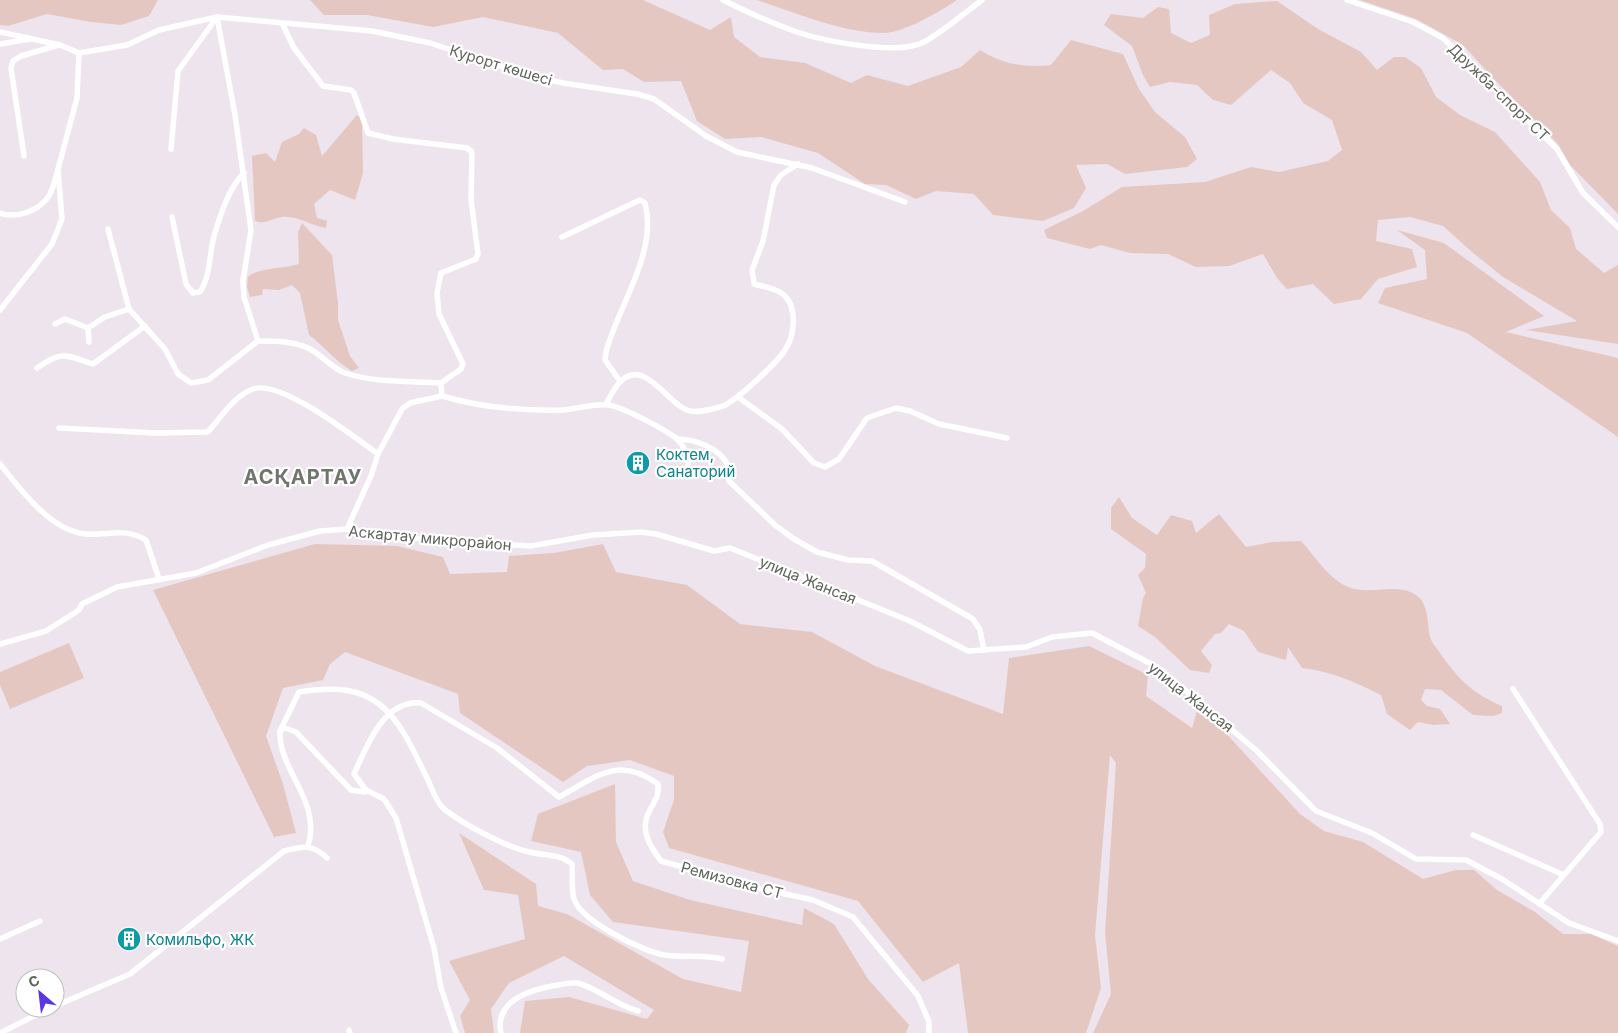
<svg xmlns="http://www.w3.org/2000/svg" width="1618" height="1033" font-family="Inter,sans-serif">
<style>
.green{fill:#e5c7c2}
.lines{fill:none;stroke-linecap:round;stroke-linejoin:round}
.minor{stroke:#fff;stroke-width:5.5}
.labels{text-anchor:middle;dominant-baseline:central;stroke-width:4.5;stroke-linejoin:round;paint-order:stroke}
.street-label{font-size:15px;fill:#5f645c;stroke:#fff}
.culture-label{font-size:15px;fill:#0d838f;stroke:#fff;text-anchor:start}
.district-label{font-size:20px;font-weight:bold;letter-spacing:1px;fill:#70766d;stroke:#fff}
</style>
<rect width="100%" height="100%" fill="#ede4ee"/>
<g class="green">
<path d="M0,0h158l-9,16 -28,9 -30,-3 -44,-8 -39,12 -8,-1z"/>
<path d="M310,0h333l67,30 21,-13 3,20 26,20 45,6 46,20 16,-8 41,11 53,-19 19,-17c22,14 45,18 71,15l20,-25 52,14 16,35 16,23 30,25 12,22 -10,8 -62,7 -18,-10 -31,1 10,23 -12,20 -31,13 -50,-6 -19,-21 -38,-3 -20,8 -30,-14 -21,-1 -47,-31 -57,-16 -36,2 -28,-18 -16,-40 -37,1 -21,-13 -20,1 -45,-37 -75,-16 -50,10 -66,-12h-43z"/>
<path d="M757,0h200c-16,11 -54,33 -73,33 -41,0 -88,-20 -127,-33z"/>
<path d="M1360,0h258v214l-48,-49 -12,-21 -65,-66 -30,-33 -47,-26z"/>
<path d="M1277,1l41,28 43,23 16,18 17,-13h11l16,11 15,29 24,18 35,17 45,50 11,28 19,18 6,21 28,24 14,-8v79l-92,-14 51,-9 -74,-44 -31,-25 -29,-26 -33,-9 -32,3 -2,21 36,8 5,18 -39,12 -17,20 -27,5 -21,-20 -26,5 -10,-11 -14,-24 -34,12 -33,1 -28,-13 -38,-1 -29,-8 -11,4 -43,-11 -3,-8 39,-19 39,-24 83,-5 46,-15 28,5 49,-11 14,-11 -10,-30 -29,-17 -13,-20 -19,-13 -40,35 -18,-5 -16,-15 -27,-3 -20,5 -7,-12 -11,-29 -28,-21 7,-11 32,4 15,-11 11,2 2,24 20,10 19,-8 -1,-20 26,-11z"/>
<path d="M357,115l5,4 1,54 -8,27 -25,-10 -16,14 3,14 10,3 -1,7c-14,-2 -29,-13 -44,-11 -11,1 -15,8 -27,4l-3,-65 14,-3 9,9 7,-20 17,-8 5,-6 12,7 6,21z"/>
<path d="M302,223l30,32 6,48v17l12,36 9,12 -7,3c-16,-9 -28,-25 -43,-36l-9,-42 -8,-8 -13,5 -16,-1 -1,6 -12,2 -3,-10 1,-10c11,-10 36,-8 51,-13l-1,-32z"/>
<path d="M1397,230l47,13 100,73 -38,16 112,26v79l-151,-104 -89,-30 7,-15 42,-9 -2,-29z"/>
<path d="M1119,497l13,21 25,17 14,-20 21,6 4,12 23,-19 27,33 26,-5 29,-1c15,16 25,35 45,45 21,11 50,-5 70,9 13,9 11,28 14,42 2,7 9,13 12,19 18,25 32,38 60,50v7l-9,3 -20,-1 -32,-25 -16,-1 -4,11 6,6 13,3 10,15 -17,1 -15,-3 -8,8 -23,-16 -6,-19c-26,-13 -50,-24 -79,-27l-14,-21 -2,13 -28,-8 -14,-21 -15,-7 -8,9 -6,1 -14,17 11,14 -3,8 -19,-3 -35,-33 -17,-11 5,-28 3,-5 -8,-18 7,-7 1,-14 -35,-25v-21z"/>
<path d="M315,544l82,2 46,11 7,17 57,-2 2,-16 45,-3 49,-9 13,28 71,13 53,39 72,8 63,34 128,48 6,-56 80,-12 59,29 -2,21 46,32 5,-17 14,6 89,97 24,17 39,11 60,37 33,-9h18l23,20 38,22 28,22h28l27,12v87h-525l18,-39 -6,-62 11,-169 -6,-8 -15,180 6,53 -15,45h-118l-9,-70 -36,19 -65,-81 -189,-53 -6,-16 11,-32v-24l-44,-16 -43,6 -24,16 -103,-69 -2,-19 -113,-42 -15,12 -7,16 -40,8 -17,48 17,48 13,49 -22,4 -121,-247z"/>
<path d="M69,643l15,35 -74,31 -10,-24v-13z"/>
<path d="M615,784l1,58 17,39 57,19 112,25 2,-17 30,16 34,55 41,46 -3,8h-386l5,-32 44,-4 78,22 7,-9 -90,-54 -55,27 -18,26 3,24h-29l-5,-17 10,-16 -21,-39 76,-22 -7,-44 -34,-5 -25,-57 77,51 2,22 29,8 116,65 58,13 8,-51 -136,-19 -23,-27 -9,-43 -50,-11 7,-27z"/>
</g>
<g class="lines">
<g class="minor">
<path d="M723,0c24,12 48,23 74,32 27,9 101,24 127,10 20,-11 39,-28 58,-42"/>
<path d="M1347,0l66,22 30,16 114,111 26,44 35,34"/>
<path d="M217,17l18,98 16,115 -8,51 1,16 14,44c18,0 36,0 52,8 13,7 21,19 35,24 30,10 64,8 96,10l1,13c40,12 80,15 121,14 15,-1 30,-7 45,-5 15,2 56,24 68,33 7,6 13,18 12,27"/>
<path d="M282,23l12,25 29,38 28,4 3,3 14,40 25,6 74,9 5,4 -1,48 7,54 -2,5 -35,14 -4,20 2,21 24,50 -2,5 -20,14"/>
<path d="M0,32l60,13 19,8 48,-8 32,-15 58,-13 155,14 58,12 93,31 40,9 74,11 17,5 52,37 31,16 75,16 93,34"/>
<path d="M0,44l30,-5"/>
<path d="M171,149l7,-78 39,-54"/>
<path d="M24,156l-13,-88 2,-7 8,-5 38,-11"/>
<path d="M0,213c16,6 39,-2 49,-17 4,-7 6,-15 8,-23"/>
<path d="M172,217l14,67 7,9 7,-1c11,-17 9,-38 14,-56 6,-20 15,-49 30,-63"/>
<path d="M108,229l21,80 36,40 13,25 13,9 17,-3 50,-39"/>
<path d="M562,237l78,-37 5,3c13,50 -27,103 -39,149l-1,8 15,21"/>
<path d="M0,310l52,-66 10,-25 -4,-50 19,-71 2,-45"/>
<path d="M55,324l10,-5 23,9 17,-11 24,-8"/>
<path d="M88,328l1,14"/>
<path d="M37,368c26,-18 28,-13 56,-4l52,-38"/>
<path d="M738,397l44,32 32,34 11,4 14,-8 28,-41 29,-10 14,3 29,13 68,14"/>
<path d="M606,404c4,-7 8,-16 14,-22 25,-26 48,24 70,29 10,2 23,-2 33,-5 13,-5 55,-44 62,-56 9,-13 13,-41 0,-54 -8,-8 -21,-9 -31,-12l-2,-14 11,-29 11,-56 7,-10 17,-11"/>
<path d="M59,428l96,5 53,-1c13,-15 26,-36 45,-43 28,-10 102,49 125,65"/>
<path d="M677,439c17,0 44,9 51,27 1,5 0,10 1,15l46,44 19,14 23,13 31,8 24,1 101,58 7,11 4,20"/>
<path d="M0,464c20,25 51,67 85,70 22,2 40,-7 61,6l13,39"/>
<path d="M347,529l24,-53 7,-22 24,-45 8,-6 32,-7"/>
<path d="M0,644l46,-13 33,-21 3,-6 35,-17 79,-14 72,-28 52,-14 27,-2 89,12 95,5 62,-11 48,-3 15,2 58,17 16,-3 180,73 58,30 58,-4 26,-10 40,-4 67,35 98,83 59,60 56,22 44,26 50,1 36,19 67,44 49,18"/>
<path d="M1513,689l87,135 1,8 -62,72"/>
<path d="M280,731l19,-39c78,-13 96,19 127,84 5,9 10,27 18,33 19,15 62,38 85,43 16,4 30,1 43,12 1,10 -1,25 2,35 7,22 68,52 90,56 20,3 39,-1 58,4"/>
<path d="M1473,835l91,40"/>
<path d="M308,846c14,-45 -30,-76 -28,-115l5,-3 11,4 55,58 14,2 1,-2"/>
<path d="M0,939l40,-18"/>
<path d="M55,1006l75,-32 154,-123c19,-5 29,-7 43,7"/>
<path d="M349,1030l1,3"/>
<path d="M0,1033l50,-25"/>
<path d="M456,1033l-15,-45 -7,-40 -38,-130 -12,-19 -18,-9 -12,-16c13,-28 29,-74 67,-71l76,45 62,49c37,-20 59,-42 99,-13 1,13 -3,16 -8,26 -11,19 -1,35 11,51l97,27 55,12 40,17 65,79 11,26v11"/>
<path d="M501,1033c-7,-34 32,-44 57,-48 6,-1 14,-3 20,-2 21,6 39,23 60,28"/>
</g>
</g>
<defs>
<g id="building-disc" transform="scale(1.25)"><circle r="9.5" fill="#0f9aa8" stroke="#fff"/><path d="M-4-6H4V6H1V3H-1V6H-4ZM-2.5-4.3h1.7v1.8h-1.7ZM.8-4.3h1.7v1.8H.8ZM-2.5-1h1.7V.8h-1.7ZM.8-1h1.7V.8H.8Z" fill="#fff"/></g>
</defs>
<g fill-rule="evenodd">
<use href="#building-disc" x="638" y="463"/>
<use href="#building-disc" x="129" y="939"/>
</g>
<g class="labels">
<g class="street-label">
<text transform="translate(501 65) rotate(17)">Курорт көшесі</text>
<text transform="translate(1499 92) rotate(44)">Дружба-спорт СТ</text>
<text transform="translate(430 538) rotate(5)">Аскартау микрорайон</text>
<text transform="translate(808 580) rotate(22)">улица Жансая</text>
<text transform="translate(1191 697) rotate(38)">улица Жансая</text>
<text transform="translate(732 880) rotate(15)">Ремизовка СТ</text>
</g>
<g class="culture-label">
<text x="656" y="454">Коктем,<tspan x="656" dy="17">Санаторий</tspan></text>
<text x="146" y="939">Комильфо, ЖК</text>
</g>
<g class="district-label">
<text x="303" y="477">АСҚАРТАУ</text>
</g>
</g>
<g transform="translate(40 993) rotate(332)"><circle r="24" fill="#ffffff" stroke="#bfc1be"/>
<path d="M0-4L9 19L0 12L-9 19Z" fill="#5c36e2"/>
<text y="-8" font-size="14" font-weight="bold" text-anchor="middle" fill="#5f645c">С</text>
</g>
</svg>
